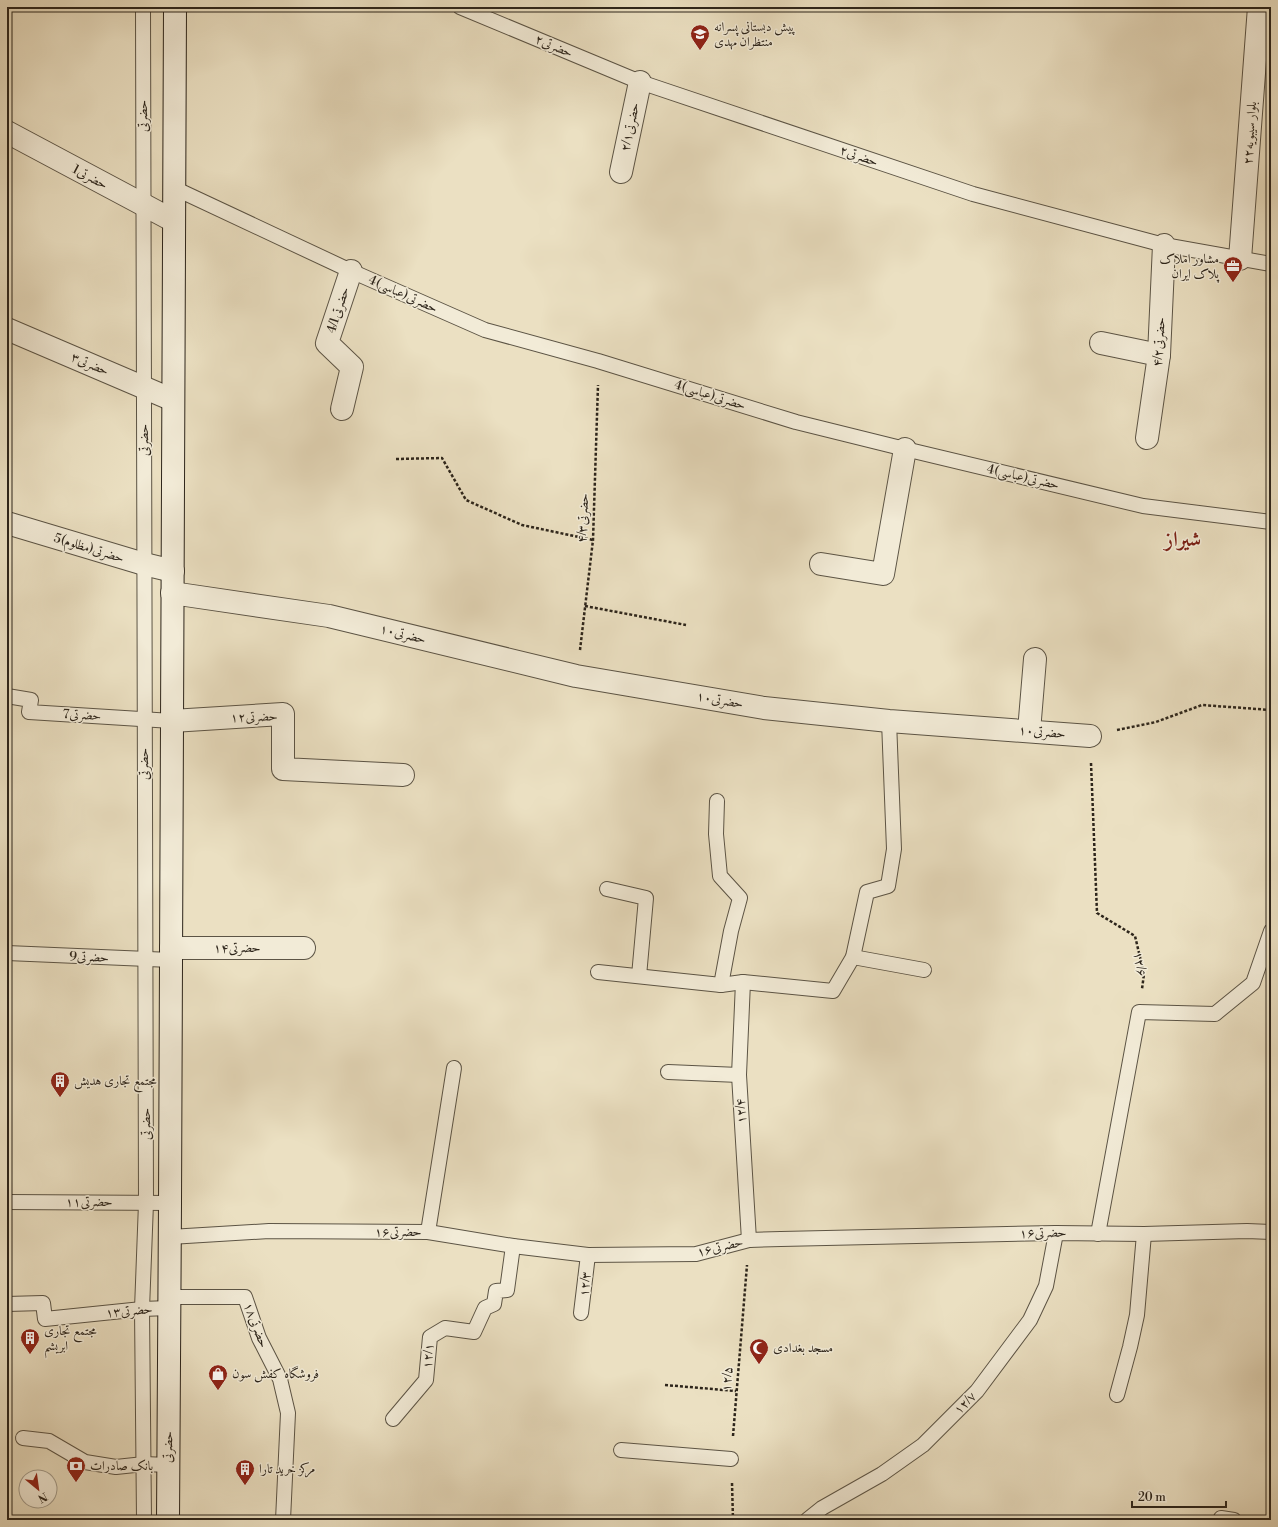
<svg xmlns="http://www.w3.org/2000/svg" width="1278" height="1527" font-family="'Libre Bodoni',Amiri,serif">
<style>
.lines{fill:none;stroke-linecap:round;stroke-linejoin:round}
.lane-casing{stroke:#5c5445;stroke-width:16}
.street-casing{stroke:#5c5445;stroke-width:24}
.secondary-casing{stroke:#2d251b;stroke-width:24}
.path{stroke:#2d251b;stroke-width:2.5;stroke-dasharray:3 2;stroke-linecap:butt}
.lane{stroke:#f2ebd7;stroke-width:14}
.street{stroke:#f2ebd7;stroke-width:22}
.secondary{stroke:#f2ebd7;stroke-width:22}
.labels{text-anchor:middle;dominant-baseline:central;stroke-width:3;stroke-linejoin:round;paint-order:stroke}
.poi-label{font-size:13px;fill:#2d251b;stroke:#f2ebd7;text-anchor:start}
.street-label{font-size:13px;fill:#2d251b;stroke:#f2ebd7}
.town-label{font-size:21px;font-weight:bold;fill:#7a1f14;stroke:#f2ebd7}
</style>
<rect width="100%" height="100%" fill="#ebe0c2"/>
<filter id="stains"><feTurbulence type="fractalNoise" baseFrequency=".005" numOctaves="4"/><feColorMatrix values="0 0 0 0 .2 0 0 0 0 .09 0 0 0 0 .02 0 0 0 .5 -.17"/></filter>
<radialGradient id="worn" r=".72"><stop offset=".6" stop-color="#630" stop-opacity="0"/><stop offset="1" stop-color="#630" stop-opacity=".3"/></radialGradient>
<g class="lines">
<g class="lane-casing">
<g id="lane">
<path d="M143,7l3,1196 -4,106 2,211"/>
<path d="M460,7l180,75 333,112 191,51 107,19"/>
<path d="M174,188l177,83 134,59 113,31 198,61 109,27 238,57 128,16"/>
<path d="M7,696l24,4 -2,12 143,9"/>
<path d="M717,801l-1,33 4,42 20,22 -9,33 -10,54"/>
<path d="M607,889l39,9 -7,78"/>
<path d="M7,953l164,7"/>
<path d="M853,957l71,13"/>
<path d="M598,972l123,13 22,-3 90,9 20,-34 14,-65 21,-6 6,-37 -5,-128"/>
<path d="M743,982l-4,93 10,165"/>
<path d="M668,1072l71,3"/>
<path d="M7,1202l163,1"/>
<path d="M428,1232l26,-164"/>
<path d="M1098,1234l41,-222 76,2 38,-31 18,-52"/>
<path d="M170,1237l99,-6 159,1 85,14 75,9 108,-1 53,-14 32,-1 275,-6 88,1 103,-3 24,1"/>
<path d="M169,1297h76l14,41 21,41 8,34 -5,107"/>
<path d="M7,1304l36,-1 2,16 97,-10 27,-1"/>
<path d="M581,1313l7,-58"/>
<path d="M1117,1395l13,-48 7,-32 7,-81"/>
<path d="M393,1419l33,-39 4,-43 15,-9 29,4 11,-24 9,-4 2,-13 11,-1 6,-44"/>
<path d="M23,1438l26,3 36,21 31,5 28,-3 24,1"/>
<path d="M621,1450l110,9"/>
<path d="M1221,1518l13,2"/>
<path d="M807,1520l15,-12 60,-34 41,-29 54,-54 53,-71 16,-34 10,-53"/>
</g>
</g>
<g class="street-casing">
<g id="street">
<path d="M7,132l167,89"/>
<path d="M621,172l19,-90"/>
<path d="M1240,259l19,-252"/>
<path d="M7,329l166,71"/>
<path d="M1101,343l58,12"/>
<path d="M342,409l10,-42 -25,-24 24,-72"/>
<path d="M1147,438l12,-83 5,-110"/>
<path d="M7,523l137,41 29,7"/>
<path d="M821,564l62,10 22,-125"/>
<path d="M172,593l157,23 247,60 188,32 125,13 201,15"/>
<path d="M172,721l111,-7v55l120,6"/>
<path d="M1029,731l6,-72"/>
<path d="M171,948h133"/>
</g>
</g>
<g class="secondary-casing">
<path id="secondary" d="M168,1520l2,-317 5,-1196"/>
</g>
<g class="path">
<path d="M396,459l46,-1 24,42 56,25 71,15"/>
<path d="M585,606l101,19"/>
<path d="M580,650l13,-110 5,-155"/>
<path d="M1117,730l39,-8 46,-17 69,5"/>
<path d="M1091,763l6,150 38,23 9,38 -2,15"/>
<path d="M665,1385l71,6"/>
<path d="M733,1436l14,-171"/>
<path d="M732,1483l1,37"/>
</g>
<use href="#lane" class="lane"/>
<use href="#street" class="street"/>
<use href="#secondary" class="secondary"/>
</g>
<defs>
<g id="school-pin" transform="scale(1)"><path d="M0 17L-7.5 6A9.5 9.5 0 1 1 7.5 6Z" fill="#8f2418" stroke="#f2ebd7"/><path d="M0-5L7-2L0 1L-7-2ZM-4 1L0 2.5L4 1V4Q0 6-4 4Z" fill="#fff"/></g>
<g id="office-pin" transform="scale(1)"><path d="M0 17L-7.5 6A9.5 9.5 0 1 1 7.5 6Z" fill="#8f2418" stroke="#f2ebd7"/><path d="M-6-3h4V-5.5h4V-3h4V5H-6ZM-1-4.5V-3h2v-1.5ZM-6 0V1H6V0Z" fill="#fff"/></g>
<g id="building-pin" transform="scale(1)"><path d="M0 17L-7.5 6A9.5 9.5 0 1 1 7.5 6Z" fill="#8f2418" stroke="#f2ebd7"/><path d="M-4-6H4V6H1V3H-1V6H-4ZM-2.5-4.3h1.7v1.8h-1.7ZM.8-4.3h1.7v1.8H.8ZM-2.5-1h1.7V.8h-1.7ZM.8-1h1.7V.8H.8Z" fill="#fff"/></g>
<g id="mosque-pin" transform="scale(1)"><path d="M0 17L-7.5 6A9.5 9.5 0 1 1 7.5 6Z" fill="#8f2418" stroke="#f2ebd7"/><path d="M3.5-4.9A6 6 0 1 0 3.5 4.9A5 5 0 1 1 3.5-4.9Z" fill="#fff"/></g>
<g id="shop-pin" transform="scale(1)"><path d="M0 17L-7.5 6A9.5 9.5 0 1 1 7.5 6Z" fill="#8f2418" stroke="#f2ebd7"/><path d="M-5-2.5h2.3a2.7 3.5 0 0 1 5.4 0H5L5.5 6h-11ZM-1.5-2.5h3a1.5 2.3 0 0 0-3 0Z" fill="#fff"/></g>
<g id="bank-pin" transform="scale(1)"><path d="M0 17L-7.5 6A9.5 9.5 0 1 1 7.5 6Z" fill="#8f2418" stroke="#f2ebd7"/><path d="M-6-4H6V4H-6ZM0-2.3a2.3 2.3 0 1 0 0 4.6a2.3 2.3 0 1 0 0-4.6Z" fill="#fff"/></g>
</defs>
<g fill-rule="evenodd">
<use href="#school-pin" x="700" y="34"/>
<use href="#office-pin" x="1233" y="266"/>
<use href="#building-pin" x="60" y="1081"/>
<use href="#building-pin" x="30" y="1338"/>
<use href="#mosque-pin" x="759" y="1348"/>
<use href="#shop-pin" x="218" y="1374"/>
<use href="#bank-pin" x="76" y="1466"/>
<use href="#building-pin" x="245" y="1469"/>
</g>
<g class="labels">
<g class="poi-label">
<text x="714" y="27">پیش دبستانی پسرانه<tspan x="714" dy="15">منتظران مهدی</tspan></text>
<text x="1219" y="259" text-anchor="end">مشاور املاک<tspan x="1219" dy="15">پلاک ایران</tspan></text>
<text x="74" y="1081">مجتمع تجاری هدیش</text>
<text x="44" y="1331">مجتمع تجاری<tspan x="44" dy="15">ابریشم</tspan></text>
<text x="773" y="1348">مسجد بغدادی</text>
<text x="232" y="1374">فروشگاه کفش سون</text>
<text x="90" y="1466">بانک صادرات</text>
<text x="259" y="1469">مرکز خرید تارا</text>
</g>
<g class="street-label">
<text transform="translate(554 46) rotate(23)">حضرتی۲</text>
<text transform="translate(143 116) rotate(-90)">حضرتی</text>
<text transform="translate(630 127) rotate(-78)">حضرتی۲/۱</text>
<text transform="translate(1250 133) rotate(-86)">بلوار سیبویه۲۲</text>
<text transform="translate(859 156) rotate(19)">حضرتی۲</text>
<text transform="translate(90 177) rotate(28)">1حضرتی</text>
<text transform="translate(403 294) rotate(24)">4حضرتی(عباسی)</text>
<text transform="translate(338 310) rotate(-72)">4/1حضرتی</text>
<text transform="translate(1159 342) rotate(-86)">حضرتی۴/۲</text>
<text transform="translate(90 364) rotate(23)">حضرتی۳</text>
<text transform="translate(710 395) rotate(17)">4حضرتی(عباسی)</text>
<text transform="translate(144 440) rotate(-90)">حضرتی</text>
<text transform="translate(1023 477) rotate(13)">4حضرتی(عباسی)</text>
<text transform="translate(583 518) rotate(-87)">حضرتی۴/۳</text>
<text transform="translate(89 548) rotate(17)">5حضرتی(مظلوم)</text>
<text transform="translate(403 634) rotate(14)">حضرتی۱۰</text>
<text transform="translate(720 700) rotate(10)">حضرتی۱۰</text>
<text transform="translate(82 715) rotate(3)">7حضرتی</text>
<text transform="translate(254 717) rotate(-2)">حضرتی۱۲</text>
<text transform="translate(1042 732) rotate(5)">حضرتی۱۰</text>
<text transform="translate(144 764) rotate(-90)">حضرتی</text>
<text x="237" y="948">حضرتی۱۴</text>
<text transform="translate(89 957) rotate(2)">9حضرتی</text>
<text transform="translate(1140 964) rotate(81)">۱۲/۶</text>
<text transform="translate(741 1111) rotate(-94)">۱۲/۴</text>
<text transform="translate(146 1124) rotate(-90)">حضرتی</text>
<text x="89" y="1202">حضرتی۱۱</text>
<text x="398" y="1232">حضرتی۱۶</text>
<text transform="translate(1043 1233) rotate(-1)">حضرتی۱۶</text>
<text transform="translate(720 1247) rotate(-13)">حضرتی۱۶</text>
<text transform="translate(585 1284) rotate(-84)">۱۲/۳</text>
<text transform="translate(129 1311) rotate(-5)">حضرتی۱۳</text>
<text transform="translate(256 1325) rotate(69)">حضرتی۱۸</text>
<text transform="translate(428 1356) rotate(-85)">۱۲/۱</text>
<text transform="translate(727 1379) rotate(-85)">۱۲/۵</text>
<text transform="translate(965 1403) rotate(-46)">۱۲/۷</text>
<text transform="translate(168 1447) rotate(-88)">حضرتی</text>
</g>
<g class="town-label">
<text x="1183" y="540">شیراز</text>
</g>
</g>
<rect width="1278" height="1527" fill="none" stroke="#ebe0c2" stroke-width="24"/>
<rect x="8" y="8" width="1262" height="1511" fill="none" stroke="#2d251b" stroke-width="2"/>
<rect x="12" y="12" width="1254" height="1503" fill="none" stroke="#2d251b"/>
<g transform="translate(38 1489) rotate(151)"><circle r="19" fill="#f2ebd7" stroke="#a39c8c"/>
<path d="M0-3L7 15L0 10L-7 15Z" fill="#8f2418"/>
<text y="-6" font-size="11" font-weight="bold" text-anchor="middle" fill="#2d251b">N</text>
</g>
<path d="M1132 1501v6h94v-6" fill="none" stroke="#2d251b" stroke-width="2"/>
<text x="1138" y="1501" font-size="12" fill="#2d251b" stroke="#f2ebd7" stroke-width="3" paint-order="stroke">20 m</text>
<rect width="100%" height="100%" filter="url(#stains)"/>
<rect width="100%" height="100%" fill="url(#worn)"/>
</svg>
